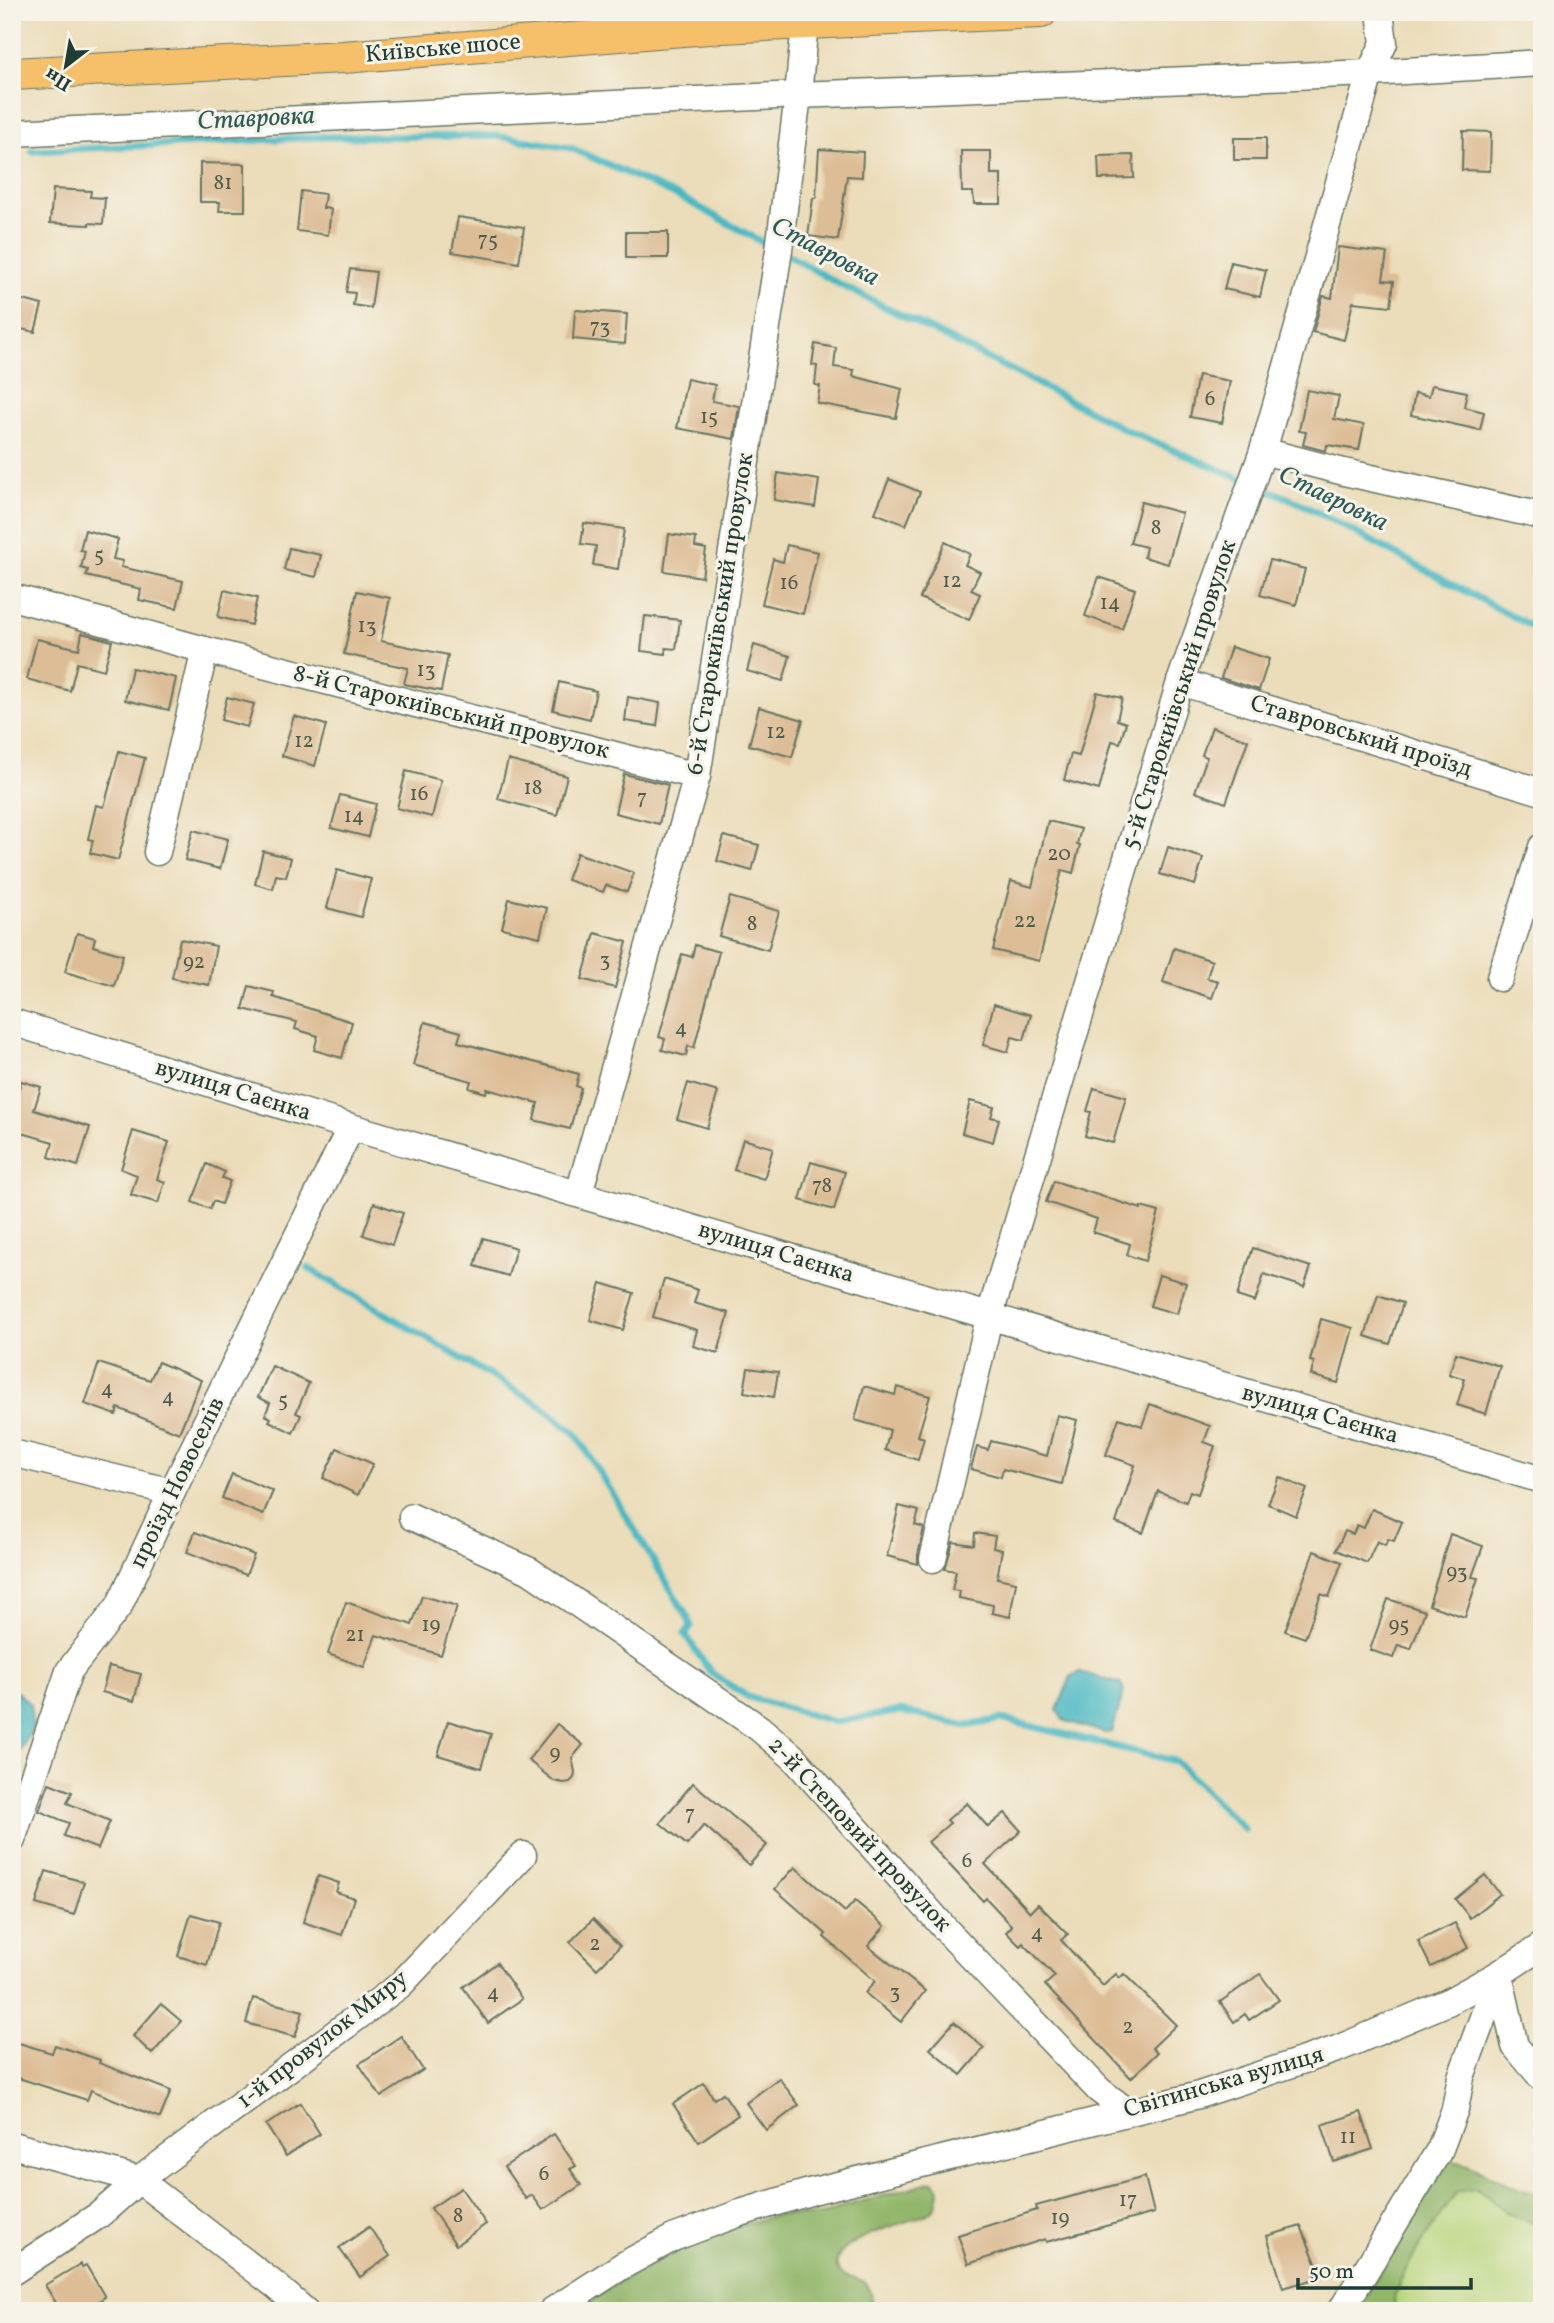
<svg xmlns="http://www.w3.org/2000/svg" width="1554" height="2323" font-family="Vollkorn,serif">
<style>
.green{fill:#b8d57b;stroke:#6c8958;stroke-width:2}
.forest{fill:#92b66b;stroke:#587a50;stroke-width:2}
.water{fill:#4ab8c2;stroke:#347a7b;stroke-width:2}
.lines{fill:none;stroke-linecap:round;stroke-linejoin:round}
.stream{stroke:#4ab8c2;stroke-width:7}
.building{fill:#ddbd96}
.minor-casing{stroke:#667563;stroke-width:29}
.major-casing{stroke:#667563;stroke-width:34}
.minor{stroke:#fff;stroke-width:26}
.major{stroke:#f6c06b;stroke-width:32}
.labels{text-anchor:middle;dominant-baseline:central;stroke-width:6;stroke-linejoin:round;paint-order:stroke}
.number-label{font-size:21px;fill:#4e5d4c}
.street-label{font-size:24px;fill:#1f3d34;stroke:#f7f3e8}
.water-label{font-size:26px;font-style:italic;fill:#2a5c58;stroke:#f7f3e8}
</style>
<rect width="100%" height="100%" fill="#f7f3e8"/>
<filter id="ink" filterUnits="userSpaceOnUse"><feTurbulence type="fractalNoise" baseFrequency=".0143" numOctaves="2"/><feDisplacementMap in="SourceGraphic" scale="14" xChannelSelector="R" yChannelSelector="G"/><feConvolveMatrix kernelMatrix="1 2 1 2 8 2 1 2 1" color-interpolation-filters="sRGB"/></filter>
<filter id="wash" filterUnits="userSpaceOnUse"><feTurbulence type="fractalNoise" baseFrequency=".00686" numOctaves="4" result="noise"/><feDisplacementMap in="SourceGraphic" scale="28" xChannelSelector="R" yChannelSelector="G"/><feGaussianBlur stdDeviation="1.57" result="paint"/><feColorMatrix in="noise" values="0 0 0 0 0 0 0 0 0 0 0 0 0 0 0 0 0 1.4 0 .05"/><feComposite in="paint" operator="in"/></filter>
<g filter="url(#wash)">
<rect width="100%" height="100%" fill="#ebddb9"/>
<path class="green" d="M1449,2159l93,57v95h-185z"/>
<g class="forest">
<path d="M1449,2159l20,5 37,20 36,12v34l-7,-6 -28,-11 -19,-16 -12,-8 -19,3c-14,18 -62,87 -63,108 0,4 2,7 3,11h-41z"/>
<path d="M933,2181l6,7c-1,9 -1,18 -9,24 -5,4 -14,6 -20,8 -17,6 -69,21 -73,41 -4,19 23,15 30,24 6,7 4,17 4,26h-287c20,-33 155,-89 194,-96 14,-2 29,3 43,0 8,-2 16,-7 25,-9 29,-8 58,-16 87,-25z"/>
</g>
<g class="water">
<path d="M1080,1672l41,12 3,7 -12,41 -7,1 -42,-13 -6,-10 14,-34z"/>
<path d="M12,1688l18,16 3,24 -21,37z"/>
</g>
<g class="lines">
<g class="stream">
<path d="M32,151l287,-14 179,-1 73,12 113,51 89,49"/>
<path d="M784,253l55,31 174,87 115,60 172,72 242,129"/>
<path d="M308,1268l232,137 36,29 111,182 4,10 -6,8 26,39 37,24 87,25 66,-11 66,15 34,-7 174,42 69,68"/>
</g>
</g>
<g id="blocks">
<g class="building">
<path d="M1463,131l28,1 -1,39 -28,-1z"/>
<rect x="1234" y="138" width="32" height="22"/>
<path d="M819,149l44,3 -1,25 -15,-1 -9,64 -30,-4 5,-38h3z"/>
<path d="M961,151h30v23h10v30h-27l-1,-12h-11z"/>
<path d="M1133,155l1,23 -35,1 -1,-23z"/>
<path d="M200,163l45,1v47h-26l1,-9h-20z"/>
<path d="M53,189l38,2 -1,6 15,1 -2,26 -14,-1v2l-39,-2z"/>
<path d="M301,191l24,3 -2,14 8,1 -3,26 -31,-4z"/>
<path d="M458,217l66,10 -5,36 -67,-11z"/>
<rect x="626" y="232" width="42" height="26"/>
<path d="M1338,247l49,6 -4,27 11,1 -3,25 -38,-4 -9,38 -31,-8 10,-36 9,2z"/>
<path d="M1231,262l35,8 -6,27 -36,-8z"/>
<path d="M350,269l26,3 -5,36 -18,-3 2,-12 -9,-1z"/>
<path d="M12,297l30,8 -7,27 -23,-5z"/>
<path d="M575,310l52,4 -2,30 -52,-5z"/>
<path d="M815,344l21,4 -2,19 20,3 -1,6 49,13 -6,29 -79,-15 3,-17 -5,-1 2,-19 -5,-1z"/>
<path d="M1198,375l32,6 -8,42 -32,-6z"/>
<path d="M687,379l28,6 -3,16 27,5 -5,33 -57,-11z"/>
<path d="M1432,385l35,7 -3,15 20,5 -4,18 -69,-15 4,-22 14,3z"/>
<path d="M1307,390l32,6 -5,23 30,6 -5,25 -32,-5 -1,6 -23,-6 3,-13 -7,-1z"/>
<path d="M778,473l41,7 -4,27 -41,-7z"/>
<path d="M889,479l31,13 -14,33 -31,-12z"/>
<path d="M1141,502l41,11 -14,51 -24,-7 2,-10 -16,-4z"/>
<path d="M584,523l40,6 -6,40 -25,-4 3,-19 -15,-2z"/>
<path d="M85,530l33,9 -5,20 10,2 -2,6 62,14 -6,27 -38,-8 2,-11 -55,-13 2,-6 -7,-2 4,-17 -5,-1z"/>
<path d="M669,534l27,4 -1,9 11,2 -4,28 -38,-6z"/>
<path d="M945,542l25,12 -5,11 15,7 -9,18 9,4 -11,26 -49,-22z"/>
<path d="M787,545l31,7 -15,62 -41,-10 11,-45 10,3z"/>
<path d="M289,548l32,7 -5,22 -32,-7z"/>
<path d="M1270,560l35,9 -9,36 -36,-10z"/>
<path d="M1099,577l36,12 -13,40 -37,-13z"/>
<path d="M224,590l33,8 -6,27 -33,-8z"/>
<path d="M357,591l33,7 -9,43 67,14 -7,36 -37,-7 4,-16 -64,-14z"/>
<path d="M645,616l35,4 -4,29 -10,-1v6l-25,-3z"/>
<path d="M82,633l30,8 -8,29 -27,-7 -7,28 -43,-12 10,-40 42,10z"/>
<path d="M754,645l36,11 -7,25 -36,-10z"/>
<path d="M1231,647l38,12 -10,31 -38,-12z"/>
<path d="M132,668l44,10 -7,32 -44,-10z"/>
<path d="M559,682l37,9 -6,28 -37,-9z"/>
<path d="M1097,692l25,6 -5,22 9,3 -6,20 -8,-2 -13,49 -35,-10 7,-26 8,2z"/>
<path d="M227,697l27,7 -7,23 -26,-7z"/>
<path d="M628,697l32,6 -3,23 -32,-5z"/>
<path d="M759,707l44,13 -11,37 -43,-12z"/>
<path d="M294,716l32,9 -11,41 -33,-10z"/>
<path d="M1212,727l36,13 -22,63 -31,-11 12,-35 -5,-2z"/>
<path d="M119,751l26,7 -27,102 -28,-7 3,-13 -5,-1 8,-34 8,2z"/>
<path d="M508,760l59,16 -10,39 -59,-16z"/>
<path d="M406,771l35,9 -9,37 -35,-9z"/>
<path d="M624,774l44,11 -9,39 -44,-11z"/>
<path d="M340,795l36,9 -8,33 -37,-9z"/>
<path d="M1048,821l33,8 -4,15 3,1 -7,28 -11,-3 -23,91 -46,-11 18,-69 21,6z"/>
<path d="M193,830l35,9 -8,30 -35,-9z"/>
<path d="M724,836l35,9 -7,26 -35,-10z"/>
<path d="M1168,847l35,11 -8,27 -35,-11z"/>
<path d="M263,851l28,7 -5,19 -10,-2 -3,14 -18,-5z"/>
<path d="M577,853l57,20 -7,19 -21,-7 -3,7 -36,-12z"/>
<path d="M337,870l34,9 -10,38 -34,-9z"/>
<path d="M730,897l49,14 -11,39 -49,-14z"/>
<path d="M509,899l38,9 -7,29 -38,-9z"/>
<path d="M77,933l18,5 -2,8 30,9 -9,31 -49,-14z"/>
<path d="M595,933l32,9 -12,46 -33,-9z"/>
<path d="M180,939l36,7 -7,39 -37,-7z"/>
<path d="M695,945l24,7 -25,96 -6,-2 -2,10 -24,-6 3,-11 -6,-2 23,-83 10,3z"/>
<path d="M1174,948l38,13 -5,17 11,3 -6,17 -49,-16z"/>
<path d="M249,986l25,6 -1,5 79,25 -10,36 -28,-8 4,-14 -23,-7 2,-7 -54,-13z"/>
<path d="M994,1004l37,11 -7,25 -12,-3 -4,15 -25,-7z"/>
<path d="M425,1022l36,10 -3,10 121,32 -3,12 5,2 -11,41 -36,-9 4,-17 -51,-14 -1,4 -17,-5 2,-7 -58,-16z"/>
<path d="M21,1081l20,6 -7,23 56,17 -12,39 -29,-9 4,-15 -41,-12v-35l5,1z"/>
<path d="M688,1083l30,9 -11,36 -30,-9z"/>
<path d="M1094,1088l32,9 -13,46 -28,-7 6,-24 -4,-1z"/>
<path d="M970,1101l24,6 -3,10 8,2 -6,23 -31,-9z"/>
<path d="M133,1131l36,11 -12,37 8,3 -7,21 -27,-8 6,-20 -16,-6z"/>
<path d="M743,1139l30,9 -9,31 -30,-9z"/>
<path d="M811,1162l34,10 -11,38 -34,-10z"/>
<path d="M207,1164l18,8 -3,6 8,3 -9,23 -8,-3 -3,8 -18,-7z"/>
<path d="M1054,1181l87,28v-2l18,5 -14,49 -18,-6 3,-11 -37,-12 4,-13 -51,-17z"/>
<path d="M374,1203l29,10 -11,32 -29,-10z"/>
<path d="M483,1238l33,10 -8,28 -33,-10z"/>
<path d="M1253,1248l58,19 -7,20 -40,-13 -9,28 -18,-6z"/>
<path d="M1159,1275l27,8 -9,31 -27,-8z"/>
<path d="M664,1279l34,11 -4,13 35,10 -11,40 -25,-7 4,-16 -44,-13z"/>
<path d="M601,1283l33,10 -11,37 -33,-10z"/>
<path d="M1378,1295l25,8 -13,41 -25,-8z"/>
<path d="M1321,1319l32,9 -15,55 -27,-8 3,-13 -4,-1z"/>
<path d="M1456,1353l44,13 -14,48 -29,-9 8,-26 -16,-5z"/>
<path d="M158,1362l43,18 -22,53 -61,-25 -2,7 -31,-11 14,-41 51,17z"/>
<path d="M272,1366l37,17 -13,30 5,2 -8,18 -24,-12 2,-3 -6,-3 5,-12 -12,-6z"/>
<path d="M748,1368l30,4 -4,25 -30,-5z"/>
<path d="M864,1386l31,9 2,-8 33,9 -12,40 6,2 -6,22 -33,-10 5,-20 -35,-10z"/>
<path d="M1150,1404l60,22 -6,16 11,4 -17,48 -8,-3 -4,11 -28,-11 -15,42 -27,-10 19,-58 -29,-10 13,-37 23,8z"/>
<path d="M1057,1415l20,5 -15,64 -59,-15 -2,8 -30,-8 6,-22 11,3 3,-9 56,15z"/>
<path d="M337,1448l36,16 -15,31 -35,-17z"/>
<path d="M232,1474l41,17 -10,24 -41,-17z"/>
<path d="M1279,1477l28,12 -11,27 -28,-12z"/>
<path d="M899,1506l20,5 -4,14 9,3 -6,27v9l-31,-8z"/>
<path d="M1372,1509l30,13 -8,19 -6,-2 -3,6 -8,-4 -10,22 -31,-13 9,-19 8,3 4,-9 7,3z"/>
<path d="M195,1532l59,23 -8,20 -59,-23z"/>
<path d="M975,1533l20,3 -2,12 9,2 -5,28 19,4 -6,35 -18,-4 1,-8 -34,-7 1,-7 -8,-1 4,-19 -11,-2 8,-27 21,3z"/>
<path d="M1450,1534l33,12 -11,31 6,1 -13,39 -36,-12z"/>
<path d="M1314,1551l28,11 -13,35 -8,-3 -16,44 -20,-7z"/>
<path d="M422,1596l35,10 -16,49 -65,-20 -12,32 -36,-13 18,-52 66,23z"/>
<path d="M1388,1599l37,12 -14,38 -13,-4 -5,13 -23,-8z"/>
<path d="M109,1666l32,8 -7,27 -32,-9z"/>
<path d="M448,1721l43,13 -10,34 -43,-13z"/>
<path d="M557,1724l26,21 -11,13 3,14 -1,6 -4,4 -6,1 -10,-2 -26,-21z"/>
<path d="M49,1783l23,9 -5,11 43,18 -12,28 -34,-13 5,-13 -30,-12z"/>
<path d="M693,1783l74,62 -18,20 -45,-40 -17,20 -27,-22z"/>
<path d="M967,1803l21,24 17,-14 16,18 -36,33 45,48 8,-8 30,30 -7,6 42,46 13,-12 4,4 4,-4 52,51 -24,23 5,5 -26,25 -86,-93 10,-9 -32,-33 -3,3 -14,-14 6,-6 -26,-28 -3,3 -55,-59 22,-19 -3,-3z"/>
<path d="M795,1867l50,45 10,-11 30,25 -17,20 57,45 -24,31 -36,-29 10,-12 -51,-44 2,-3 -51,-45z"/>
<path d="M46,1871l38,11 -10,33 -38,-11z"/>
<path d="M1485,1875l15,19 -30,24 -15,-19z"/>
<path d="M318,1876l21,7 -3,9 18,6 -12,37 -39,-13z"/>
<path d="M191,1914l28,8 -12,43 -29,-9z"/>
<path d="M593,1919l27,27 -23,23 -27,-27z"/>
<path d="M1455,1923l13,25 -37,19 -13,-26z"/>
<path d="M497,1963l25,36 -34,24 -25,-36z"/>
<path d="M1260,1974l19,26 -30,20 -4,-6 -11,8 -14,-20z"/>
<path d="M253,1998l50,13 -8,26 -49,-14z"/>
<path d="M161,2004l20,17 -29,33 -19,-18z"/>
<path d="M954,2022l30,26 -23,27 -31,-26z"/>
<path d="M401,2036l22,34 -42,27 -22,-33z"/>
<path d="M12,2041l40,12 3,-8 45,15 -1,3 72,28 -11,27 -69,-28 -4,10 -75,-24z"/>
<path d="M779,2078l20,27 -33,25 -20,-27z"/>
<path d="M704,2083l10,16 9,-6 15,22 -39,27 -26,-38z"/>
<path d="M300,2103l20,31 -34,22 -20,-31z"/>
<path d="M1361,2112l12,37 -39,13 -12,-37z"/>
<path d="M554,2134l22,32 -6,3 11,16 -38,25 -11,-15 -6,4 -22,-32z"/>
<path d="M1145,2177l9,36 -108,29 -1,-3 -77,25 -10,-29 79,-25 -1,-4z"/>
<path d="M461,2188l25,36 -30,21 -25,-37z"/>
<path d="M1301,2226l15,37 -1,16 -32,9 -16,-52z"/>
<path d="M369,2227l21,29 -30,21 -21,-29z"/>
<path d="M80,2264l2,3 4,-2 19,32 -23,14h-21l-16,-26z"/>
</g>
</g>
</g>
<g filter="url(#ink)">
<use href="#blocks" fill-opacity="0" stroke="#667563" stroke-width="2"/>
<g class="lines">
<g class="minor-casing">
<g id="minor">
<path d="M12,133l786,-38 572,-22 172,-10"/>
<path d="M1263,451l81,21 198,44"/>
<path d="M12,597l193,53 492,126"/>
<path d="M1180,682l362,110"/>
<path d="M157,852l48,-202"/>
<path d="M1500,978l42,-131"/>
<path d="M12,1022l339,105 1191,353"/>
<path d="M579,1193l118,-417 82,-526 19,-155 7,-72"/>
<path d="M12,1453l160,39"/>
<path d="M412,1517l118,54 229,157 34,29 155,175 151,158 29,22"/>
<path d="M933,1559l56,-241 191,-636 83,-231 107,-378 14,-30 -4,-31"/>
<path d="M12,1840l57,-169 50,-65 53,-114 179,-365"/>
<path d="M1499,1974l16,72 27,32"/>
<path d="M12,2145l127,35 136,105 30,26"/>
<path d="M12,2272l87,-57 40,-35 261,-195 123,-130"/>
<path d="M552,2311l70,-45 51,-28 64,-24 76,-23 386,-96 138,-46 111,-47 51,-28 43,-28"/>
<path d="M1341,2311l99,-162 15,-40 6,-32 38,-103"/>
</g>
</g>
<g class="major-casing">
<path id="major" d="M12,74l331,-17 378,-30 320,-15"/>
</g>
<use href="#minor" class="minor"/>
<use href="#major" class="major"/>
</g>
</g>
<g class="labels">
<g class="number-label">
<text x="223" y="183">81</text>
<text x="488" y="240">75</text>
<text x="600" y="327">73</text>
<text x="1210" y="399">6</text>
<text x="709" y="417">15</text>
<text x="1156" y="528">8</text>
<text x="99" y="555">5</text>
<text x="952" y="581">12</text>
<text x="789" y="583">16</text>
<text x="1110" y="603">14</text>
<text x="367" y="626">13</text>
<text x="426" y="670">13</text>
<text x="776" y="732">12</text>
<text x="304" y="741">12</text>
<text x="533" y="788">18</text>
<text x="419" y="794">16</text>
<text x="642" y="798">7</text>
<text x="354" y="816">14</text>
<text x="1059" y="854">20</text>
<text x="1025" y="921">22</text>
<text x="752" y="924">8</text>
<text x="605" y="960">3</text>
<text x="194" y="962">92</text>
<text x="681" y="1028">4</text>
<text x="822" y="1186">78</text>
<text x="107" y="1389">4</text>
<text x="168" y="1397">4</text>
<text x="283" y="1400">5</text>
<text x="1457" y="1572">93</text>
<text x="431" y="1625">19</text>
<text x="1399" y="1625">95</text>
<text x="355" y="1635">21</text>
<text x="555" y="1753">9</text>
<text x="690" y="1814">7</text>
<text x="967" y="1861">6</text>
<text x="1037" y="1933">4</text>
<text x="595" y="1944">2</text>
<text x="895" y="1992">3</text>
<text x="493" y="1993">4</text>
<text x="1128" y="2027">2</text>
<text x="1348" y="2137">11</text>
<text x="544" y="2174">6</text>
<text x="1128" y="2200">17</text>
<text x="458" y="2216">8</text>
<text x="1060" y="2218">19</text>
</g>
<g class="street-label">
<text transform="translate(443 49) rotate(-5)">Київське шосе</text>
<text transform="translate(721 614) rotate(-81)">6-й Старокиївський провулок</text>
<text transform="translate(1180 695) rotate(-72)">5-й Старокиївський провулок</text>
<text transform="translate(451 713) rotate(14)">8-й Старокиївський провулок</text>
<text transform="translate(1361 737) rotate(17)">Ставровський проїзд</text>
<text transform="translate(233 1091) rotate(17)">вулиця Саєнка</text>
<text transform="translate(776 1253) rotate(17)">вулиця Саєнка</text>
<text transform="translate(1320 1415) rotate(16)">вулиця Саєнка</text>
<text transform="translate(178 1483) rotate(-64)">проїзд Новоселів</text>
<text transform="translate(859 1835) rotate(47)">2-й Степовий провулок</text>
<text transform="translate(323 2040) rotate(-38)">1-й провулок Миру</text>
<text transform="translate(1224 2083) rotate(-16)">Світинська вулиця</text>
</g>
<g class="water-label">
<text transform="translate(256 119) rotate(-3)">Ставровка</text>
<text transform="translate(825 252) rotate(28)">Ставровка</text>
<text transform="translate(1333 499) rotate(26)">Ставровка</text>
</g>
</g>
<rect width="1554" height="2323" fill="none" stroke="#f7f3e8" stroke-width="42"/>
<g transform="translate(66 66) rotate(211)" stroke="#f7f3e8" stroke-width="5" paint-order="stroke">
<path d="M0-5L12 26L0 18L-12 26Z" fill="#1f3d34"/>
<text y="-10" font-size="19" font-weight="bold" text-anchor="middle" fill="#1f3d34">Пн</text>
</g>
<path d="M1298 2278v10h173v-10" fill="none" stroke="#1f3d34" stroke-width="3.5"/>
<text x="1309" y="2278" font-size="21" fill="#1f3d34" stroke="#f7f3e8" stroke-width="5" paint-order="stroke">50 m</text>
</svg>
